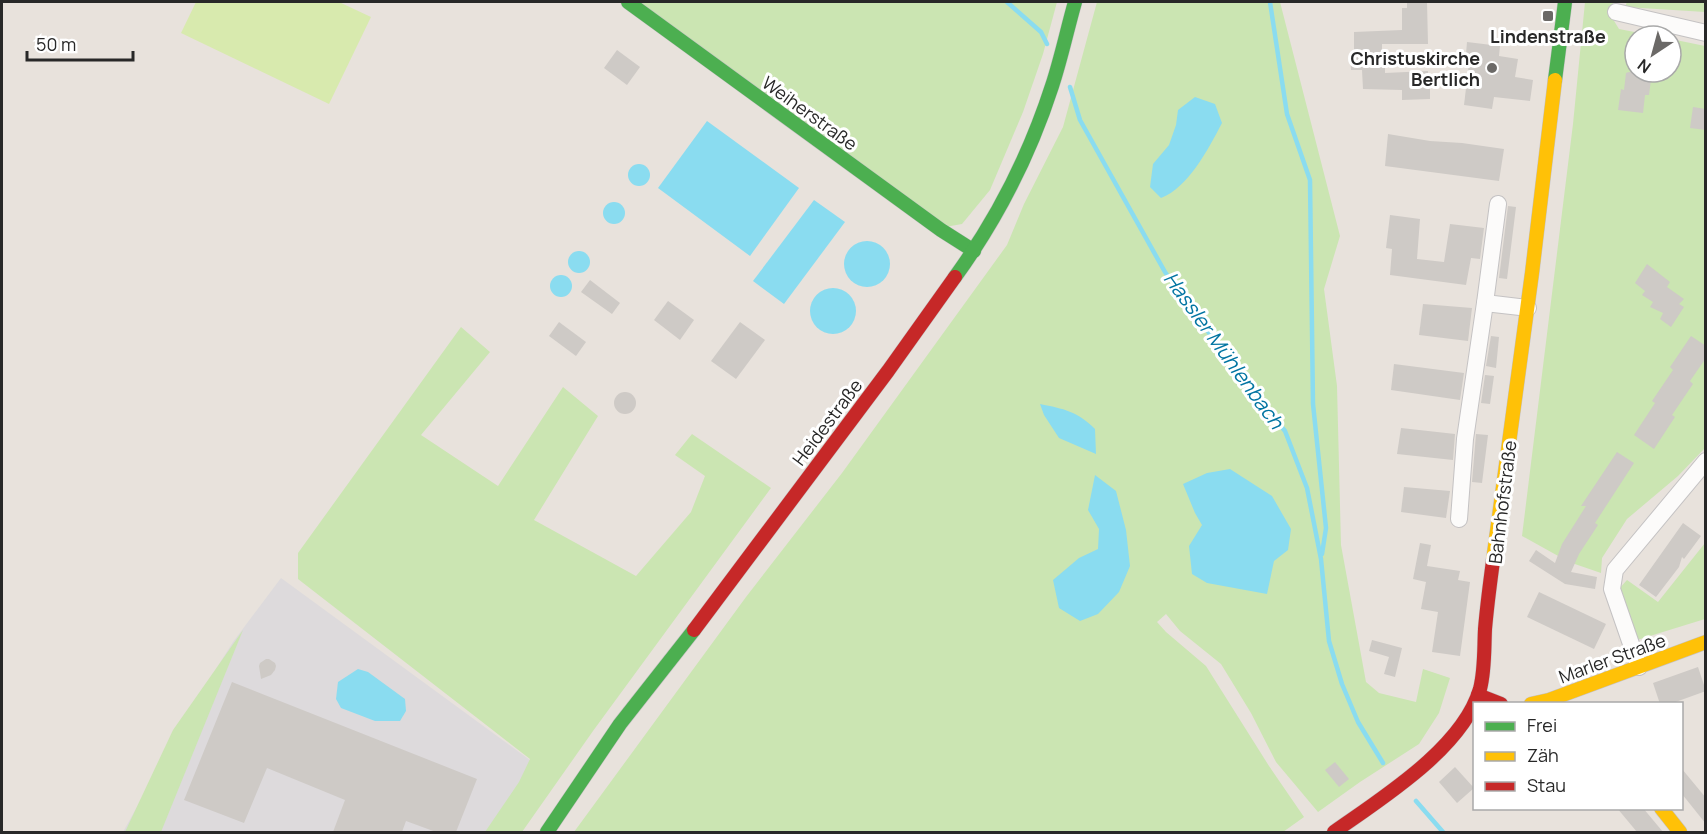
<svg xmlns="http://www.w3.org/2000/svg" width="1707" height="834" font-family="Manrope,sans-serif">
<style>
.industrial{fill:#dddadc}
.green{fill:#cbe5b2}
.pitch{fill:#d8eaae}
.water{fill:#8adcf0}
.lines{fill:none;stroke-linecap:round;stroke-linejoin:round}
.stream{stroke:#8adcf0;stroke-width:4.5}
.building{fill:#cecac6}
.street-casing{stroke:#c4c2c3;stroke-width:18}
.fast-casing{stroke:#c4c2c3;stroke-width:15}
.slow-casing{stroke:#c4c2c3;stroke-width:15}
.jam-casing{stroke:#c4c2c3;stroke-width:15}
.street{stroke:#fcfbfa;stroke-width:16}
.fast{stroke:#4caf50;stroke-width:14}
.slow{stroke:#ffc107;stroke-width:14}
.jam{stroke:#c62828;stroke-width:14}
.poi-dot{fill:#6b6967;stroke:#fff;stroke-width:2}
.labels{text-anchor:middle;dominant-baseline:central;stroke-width:6;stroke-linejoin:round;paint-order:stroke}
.poi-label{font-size:18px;font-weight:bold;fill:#282828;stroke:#fff}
.street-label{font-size:18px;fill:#282828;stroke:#fff}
.water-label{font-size:20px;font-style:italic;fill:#0275a2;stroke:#fff}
</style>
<rect width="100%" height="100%" fill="#e8e2dc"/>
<path class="industrial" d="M281,578l272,199 -31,55h-399l74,-133 36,-57z"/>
<g class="green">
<path d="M637,2h420l-14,52 -20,58 -33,78 -28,34 -17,3z"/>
<path d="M1097,2h183l60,234 -16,53 13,97 4,159 25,137 13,11 37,9 7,-33 27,9 -11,35 -20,31 -59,38 -42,30 -42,-50 -25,-49 -30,-49 -41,-33 -14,-17 -9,8 9,10 40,34 63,100 35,51 -21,15h-709l172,-235 96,-124 165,-228 17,-41 39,-77z"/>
<path d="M1585,2h29l-6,9 11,18 36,7h-20v36h36v-33l34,7v402l-27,28 -51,43 -25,39 -1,15 -32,-11 -47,-26 51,-412z"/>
<path d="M1627,2h78v10l-80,-5z"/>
<path d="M461,327l29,25 -69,83 77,51 65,-99 35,29 -64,104 102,56 55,-64 14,-36 -30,-21 17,-21 79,54 -178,243 -71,101h-37l34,-50 11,-23 -232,-180v-26z"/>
<path d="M1705,543v76l-68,21 -18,-51 8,-9 31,22z"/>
<path d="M243,630l-82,202h-36l48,-102z"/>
</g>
<path class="pitch" d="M196,2h143l32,15 -42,87 -148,-71z"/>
<g class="water">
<path d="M1195,97l20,7 7,19c-13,25 -34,65 -61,75l-11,-11 3,-23 16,-19 7,-20 2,-15z"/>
<path d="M707,121l92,67 -49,68 -92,-68z"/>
<circle cx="639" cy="175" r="11"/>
<path d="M814,200l31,22 -61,82 -31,-23z"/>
<circle cx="614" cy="213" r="11"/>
<circle cx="867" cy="264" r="23"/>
<circle cx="579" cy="262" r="11"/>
<circle cx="561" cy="286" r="11"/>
<circle cx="833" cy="311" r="23"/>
<path d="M1040,404c24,5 37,7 55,25l1,25 -37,-16 -15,-23z"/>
<path d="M1230,469l42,27 19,33 -3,21 -14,11 -7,33 -60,-11 -15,-9 -3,-28 13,-21 -7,-12 -12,-29 24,-11z"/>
<path d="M1095,475l21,16 10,39 4,36 -11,26 -21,22 -18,7 -21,-13 -6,-28 26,-22 19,-9 1,-20 -11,-19z"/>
<path d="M358,669l10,3 37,27 1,12 -6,10h-25l-34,-13 -5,-9 2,-17z"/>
</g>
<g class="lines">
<g class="stream">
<path d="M1007,2l34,30 6,12"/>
<path d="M1270,2l17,112 23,66 3,224 13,124 -4,26"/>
<path d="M1070,87l10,33 85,152 76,105 44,54 22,57 14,71 8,82 13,43 16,38 25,41"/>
<path d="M1416,801l27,31"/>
</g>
</g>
<g class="building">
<path d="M1407,2h20l1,42h-46v24h3v5l43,-2v11h2v17l-28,1v-10l-39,-1 -1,-19h-11l-1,-15 4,2v-25l48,-2v-22h5z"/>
<path d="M1467,42l33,4 -1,10 19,3 -3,18 18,3 -3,21 -36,-4 -2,12 -28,-4 6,-50 -4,-1z"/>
<path d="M617,50l23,17 -13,18 -23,-17z"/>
<path d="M1629,72h23l-3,23h-4l-2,18 -25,-3 3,-21 3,1 2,-17z"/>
<path d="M1693,107l13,2v21l-16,-2z"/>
<path d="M1388,134l42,7 32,2 42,6 -5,32 -114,-15z"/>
<path d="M1508,206l8,1 -9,72 -8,-1z"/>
<path d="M1390,215l30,4 -3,40 27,3 6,-38 34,4 -4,31 -9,-1 -5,27 -76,-10 2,-26 -6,-1z"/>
<path d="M1647,264l23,18 -3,5 17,12 -5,5 5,3 -13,20 -11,-8 3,-6 -13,-6 3,-5 -11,-7 3,-4 -10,-8z"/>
<path d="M590,280l30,23 -8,11 -31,-22z"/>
<path d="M668,301l26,19 -14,20 -26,-20z"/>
<path d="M1423,304l49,4 -4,33 -49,-6z"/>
<path d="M559,322l27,20 -10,14 -27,-20z"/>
<path d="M740,322l25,18 -29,39 -25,-18z"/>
<path d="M1491,336l8,1 -3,31 -10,-2z"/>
<path d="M1691,336l15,10v12l-16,23 3,3 -21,31 3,2 -21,32 -20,-14 21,-32 -3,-2 21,-31 -3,-3z"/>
<path d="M1394,364l70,9 -4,27 -69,-10z"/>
<path d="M1485,375l9,1 -4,28 -9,-1z"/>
<circle cx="625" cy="403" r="11"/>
<path d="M1401,428l54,6 -2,26 -56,-6z"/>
<path d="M1476,434l12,1 -6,48 -10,-1z"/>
<path d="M1617,452l17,11 -39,60 3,2 -19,29 -8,18 26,5 -2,12 -30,-5 -36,-23 7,-11 19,13 7,-19 24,-38h-5z"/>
<path d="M1404,487l46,4 -4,27 -45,-6z"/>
<path d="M1683,523l18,13 -17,23 -2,-2 -3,10 -23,30 -17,-12z"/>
<path d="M1420,543l11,2 -4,21 33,5 -2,9 12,2 -10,74 -28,-4 6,-40 -17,-3 5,-27 -13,-3z"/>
<path d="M1539,592l67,32 -12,25 -67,-32z"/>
<path d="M1372,640l30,8 -7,29 -11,-3 5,-17 -20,-6z"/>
<path d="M266,659h3l6,4 1,3 -1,4 -4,5 -10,4 -2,-13 1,-3z"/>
<path d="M1698,667l8,24 -36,13h-10l-7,-21z"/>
<path d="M232,682l245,97 -21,53h-20l-30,-11 -4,11h-69l12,-32 -78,-32 -23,55 -60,-23z"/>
<path d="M1335,762l14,17 -10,8 -14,-17z"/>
<path d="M1455,767l19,21 -17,15 -18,-21z"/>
<path d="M1682,769l24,29v26l-24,-30z"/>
<path d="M1617,808h26l20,24h-26z"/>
</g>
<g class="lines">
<g class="street-casing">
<g id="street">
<path d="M1616,12l90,21"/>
<path d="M1498,204l-13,99 43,5"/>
<path d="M1459,519l6,-80 20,-136"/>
<path d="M1639,667l-27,-78 3,-19 91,-109"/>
</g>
</g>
<g class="fast-casing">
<g id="fast">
<path d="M628,2l313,228 33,21"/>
<path d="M1555,80l10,-78"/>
<path d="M955,277c42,-58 75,-123 97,-191 9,-27 15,-56 23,-84"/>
<path d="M547,832l73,-108 74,-94"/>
</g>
</g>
<g class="slow-casing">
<g id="slow">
<path d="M1493,561l39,-288 23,-193"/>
<path d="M1531,704l18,-4 157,-58"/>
<path d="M1661,808l19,24"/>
</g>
</g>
<g class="jam-casing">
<g id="jam">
<path d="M694,630l194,-259 67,-94"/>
<path d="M1478,695l23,9"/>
<path d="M1334,832c48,-34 129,-84 146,-143 5,-19 4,-40 5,-60 2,-23 5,-46 8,-68"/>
</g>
</g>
<use href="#street" class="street"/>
<use href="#fast" class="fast"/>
<use href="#slow" class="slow"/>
<use href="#jam" class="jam"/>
</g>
<g class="poi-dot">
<rect x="1542" y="10" width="12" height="12" rx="3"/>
<circle cx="1492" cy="68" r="6"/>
</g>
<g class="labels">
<g class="poi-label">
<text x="1548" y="36">Lindenstraße</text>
<text x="1480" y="58" text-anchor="end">Christuskirche<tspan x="1480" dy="21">Bertlich</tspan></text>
</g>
<g class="street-label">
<text transform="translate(810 113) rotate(36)">Weiherstraße</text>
<text transform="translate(827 422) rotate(-53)">Heidestraße</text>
<text transform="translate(1502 502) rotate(-83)">Bahnhofstraße</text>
<text transform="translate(1612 658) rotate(-20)">Marler Straße</text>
</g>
<g class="water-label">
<text transform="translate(1224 350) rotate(54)">Hassler Mühlenbach</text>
</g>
</g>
<rect width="1707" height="834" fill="none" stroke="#282828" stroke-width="6"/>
<rect x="1473" y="702" width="210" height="108" fill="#ffffff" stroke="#a9a9a9" stroke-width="1.5"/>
<rect x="1485" y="722" width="30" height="9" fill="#4caf50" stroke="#a9a9a9" stroke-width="1.5"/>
<text x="1527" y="732" font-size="18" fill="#282828">Frei</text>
<rect x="1485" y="752" width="30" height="9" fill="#ffc107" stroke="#a9a9a9" stroke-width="1.5"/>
<text x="1527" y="762" font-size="18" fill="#282828">Zäh</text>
<rect x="1485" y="782" width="30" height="9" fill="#c62828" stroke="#a9a9a9" stroke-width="1.5"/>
<text x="1527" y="792" font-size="18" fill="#282828">Stau</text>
<g transform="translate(1653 54) rotate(216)"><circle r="28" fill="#ffffff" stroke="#a9a9a9" stroke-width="1.5"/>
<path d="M0-4.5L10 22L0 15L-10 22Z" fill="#6b6967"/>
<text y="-9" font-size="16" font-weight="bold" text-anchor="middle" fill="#282828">N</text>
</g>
<path d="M27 51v9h106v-9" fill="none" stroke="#282828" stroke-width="3"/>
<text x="36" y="51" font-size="18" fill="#282828" stroke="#ffffff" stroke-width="4.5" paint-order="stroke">50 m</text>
</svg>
